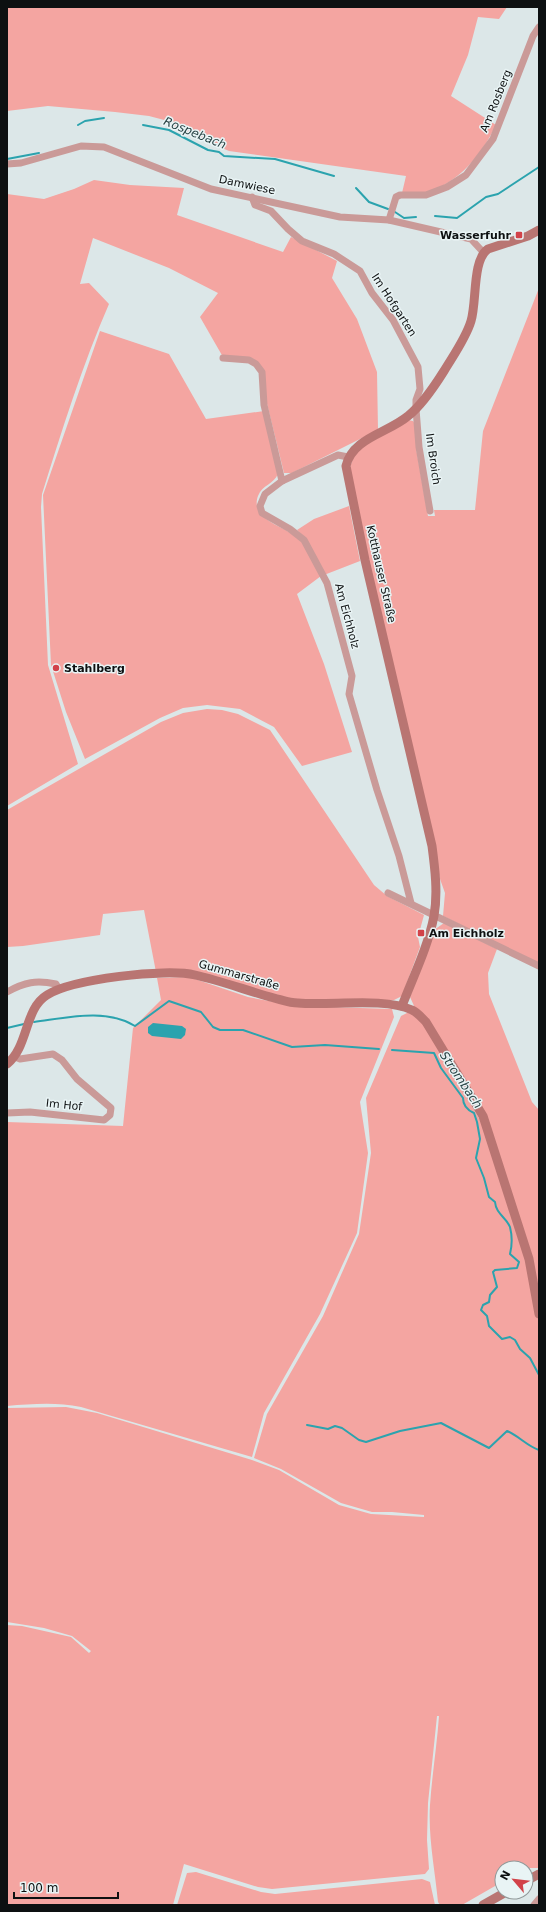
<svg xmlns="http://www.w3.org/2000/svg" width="546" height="1912" font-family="'DejaVu Sans',sans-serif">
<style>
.green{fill:#f4a5a1}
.water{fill:#2ba3ae}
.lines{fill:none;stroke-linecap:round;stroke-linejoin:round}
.stream{stroke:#2ba3ae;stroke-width:2}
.street{stroke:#ca9a98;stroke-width:7}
.secondary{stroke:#b97572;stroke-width:9}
.poi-dot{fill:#d24249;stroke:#e9f4f5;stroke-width:1.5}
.labels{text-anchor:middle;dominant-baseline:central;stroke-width:3;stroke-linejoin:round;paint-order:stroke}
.street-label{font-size:11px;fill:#0d1011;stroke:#e9f4f5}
.poi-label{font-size:11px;font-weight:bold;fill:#0d1011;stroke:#e9f4f5;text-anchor:start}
.water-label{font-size:12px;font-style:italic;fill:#284244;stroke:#e9f4f5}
</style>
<rect width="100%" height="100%" fill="#dce7e8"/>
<g class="green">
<path d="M7,7h500l-8,12 -21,-2 -10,38 -17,41 45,29c-14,29 -37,58 -69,67 -7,2 -17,1 -25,1l4,-17 -177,-25 -55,-24 -6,-6 -19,-5 -34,-4 -67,-6 -41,5z"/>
<path d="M94,180l36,5 54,3 -7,27 106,37 8,-15 46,24 -5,17 25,41 20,53 1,58 -86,43h-8l-27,-110 -34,-6 -23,-40 18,-24 -49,-25 -76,-30 -13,46 9,-1 20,21c-27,62 -47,126 -67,190l-1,13 7,158 30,99 -71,42v-612l37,5 30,-10z"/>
<path d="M539,288v676l-96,-48 2,-23 -5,-14 -91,-409 6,-17 12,-9 41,-24 5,1 4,6 -1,21 12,68h7l-1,-6h41l8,-79z"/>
<path d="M100,331l69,23 37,65 58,-8 14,63c-4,10 -16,11 -20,22 -9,25 31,31 44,45 8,9 13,24 19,35l-24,18 27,70 28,88 -50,14 -28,-39 -34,-18 -33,-4 -24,3 -23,10 -75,41 -19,-47 -15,-47 -8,-170z"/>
<path d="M349,506l11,55 -36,14 -17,-35 -10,-10 17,-11z"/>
<path d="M207,709l15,1 16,4 32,16 104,155 13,11 37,19 -6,22 2,10 -18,49 -8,4h-97l-44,-11 -97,-17 -12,-62 -41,4 -3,21 -77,11 -16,1v-137l154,-88 22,-9z"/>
<path d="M444,923l53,26 -9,24 1,21 43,108 7,8v758h-37v14l-40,23h-22l-2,-3c-3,-32 -10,-65 -8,-97 2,-30 7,-60 9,-89h-2l-9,87 -1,37 2,29 -4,5 -153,15 -14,-2 -74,-23 -11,41h-166v-280l15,1 49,11 18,16 2,-2 -19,-15 -28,-8 -37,-6v-214l59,-1 31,6 155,47 27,10 60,35 32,9 53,3v-2l-32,-3h-20l-31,-9 -60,-34 -27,-11 13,-44 56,-98 36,-82 12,-81 -5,-55 35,-82 8,-4 14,11 57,97 6,-6 -71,-106 -5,-11 24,-67z"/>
<path d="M189,977l59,20 48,9 96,3 2,8 -34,85 8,51 -11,80 -37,81 -56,99 -12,44 -171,-50c-25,-5 -49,-3 -74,-1v-284l116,4 10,-98 28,-28 -4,-22z"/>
<path d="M196,1872l65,20 14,2 147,-15 8,3 5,23h-258l10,-32z"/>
</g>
<path class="water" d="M153,1023l29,3 4,3 -1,6 -4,4 -29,-3 -4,-3v-6z"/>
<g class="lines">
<g class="stream">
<path d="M78,125l7,-4 19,-3"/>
<path d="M143,125l26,5 39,20 11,2 5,4 51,3 59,17"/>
<path d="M7,159l32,-6"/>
<path d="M356,188l13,14 19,7"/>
<path d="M395,212l9,6 12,-1"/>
<path d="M435,216l22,2 29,-21 12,-3 41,-27"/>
<path d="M34,1022c32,-4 72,-14 101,4l34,-25 32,11 12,15 7,3h23l49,17 33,-2 54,4"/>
<path d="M7,1028l17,-4"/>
<path d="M392,1050l42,3 7,15 22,30c0,7 4,12 11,15l3,9 3,17 -4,19 8,20 5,19 6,5c1,12 11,15 15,25 2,8 2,19 0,27l9,8 -2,6 -22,2 -2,2 4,15 -7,8 -1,7 -6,3 -2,5 6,6 2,10 13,13 8,-2 5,3 5,9 10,9 9,17"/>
<path d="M307,1425l21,4 7,-3 7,2 17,12 7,2 34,-11 41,-8 48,25 18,-17c12,5 20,15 32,19"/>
</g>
<g class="street">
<path d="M7,164l14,-1 60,-17 23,1 107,42 129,28 49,3 82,19 12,13"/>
<path d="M252,197l3,8 16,6 17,18 14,12 32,13 26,17 12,22 21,27 25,47 2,22 -4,11v9l3,38 11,64"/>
<path d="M389,220l7,-23 4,-2h26l21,-8 19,-12 27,-36 40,-103 6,-9"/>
<path d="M223,358l26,2 7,4 6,8 2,33 18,76"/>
<path d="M348,457l-10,-2 -56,26 -17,13 -5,12 2,7 28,16 14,11 23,43 25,93 -3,18 28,96 22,66 12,47"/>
<path d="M388,893l151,73"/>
<path d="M7,992c18,-10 29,-12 49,-8l3,5"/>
<path d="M7,1113l23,-1 74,8 6,-5 1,-7 -34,-29 -15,-19 -9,-6 -33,5 -5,-2"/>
<path d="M534,1905l5,-6"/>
</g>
<g class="secondary">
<path d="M402,1006c11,-29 26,-59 32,-90 4,-23 1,-47 -2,-70l-67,-286 -19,-94c6,-28 42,-33 62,-50 14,-11 26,-29 36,-45 9,-15 22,-33 27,-50 6,-19 1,-61 17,-72l40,-13 11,-6"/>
<path d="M7,1064c22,-18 17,-55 40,-69 25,-16 119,-27 148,-20 27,6 53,16 79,23 8,2 16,5 24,5 32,3 86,-6 114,7 5,2 10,8 14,12l57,94 46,143 10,55"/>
<path d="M526,1881l13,-7"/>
<path d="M483,1905l23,-13"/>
</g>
</g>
<g class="poi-dot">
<rect x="515" y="231" width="8" height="8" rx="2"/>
<circle cx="56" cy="668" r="4"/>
<rect x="417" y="929" width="8" height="8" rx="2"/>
</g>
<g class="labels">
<g class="street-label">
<text transform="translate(496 101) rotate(-68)">Am Rosberg</text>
<text transform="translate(247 185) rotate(12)">Damwiese</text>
<text transform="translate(394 305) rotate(57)">Im Hofgarten</text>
<text transform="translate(433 459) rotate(82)">Im Broich</text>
<text transform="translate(381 574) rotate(77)">Kotthauser Straße</text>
<text transform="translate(347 616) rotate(75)">Am Eichholz</text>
<text transform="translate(239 975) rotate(16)">Gummarstraße</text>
<text transform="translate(64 1105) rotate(6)">Im Hof</text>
</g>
<g class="poi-label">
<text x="511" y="235" text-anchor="end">Wasserfuhr</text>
<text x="64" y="668">Stahlberg</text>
<text x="429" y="933">Am Eichholz</text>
</g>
<g class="water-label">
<text transform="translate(195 133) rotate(22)">Rospebach</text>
<text transform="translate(461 1080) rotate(56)">Strombach</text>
</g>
</g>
<rect width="546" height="1912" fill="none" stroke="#0d1011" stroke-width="16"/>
<g transform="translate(514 1880) rotate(298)"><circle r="19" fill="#e9f4f5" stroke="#91999a"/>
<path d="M0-3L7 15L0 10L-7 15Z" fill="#d24249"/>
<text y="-6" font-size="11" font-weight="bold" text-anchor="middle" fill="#0d1011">N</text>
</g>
<path d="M14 1892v6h104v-6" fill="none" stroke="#0d1011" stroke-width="2"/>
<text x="20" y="1892" font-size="12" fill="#0d1011" stroke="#e9f4f5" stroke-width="3" paint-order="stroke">100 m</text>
</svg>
